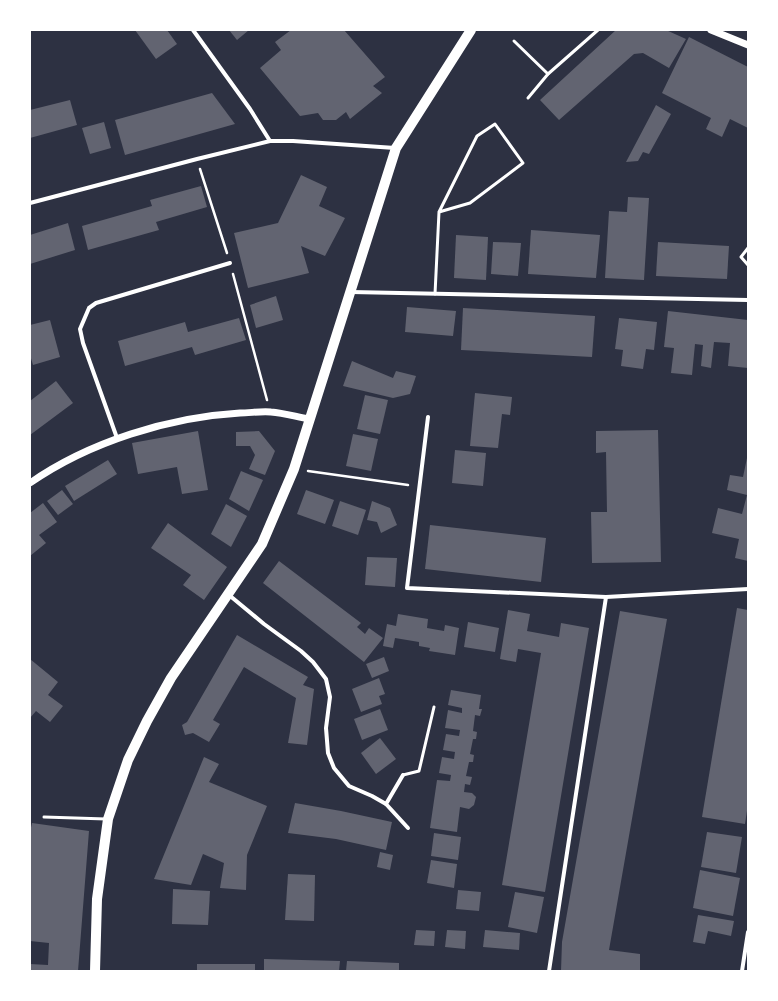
<svg xmlns="http://www.w3.org/2000/svg" width="778" height="1001" font-family="'Source Sans 3',sans-serif">
<style>
.building{fill:#626471}
.lines{fill:none;stroke-linecap:round;stroke-linejoin:round}
.path{stroke:#fff;stroke-width:2.5}
.service{stroke:#fff;stroke-width:3}
.minor{stroke:#fff;stroke-width:4}
.tertiary{stroke:#fff;stroke-width:7}
.primary{stroke:#fff;stroke-width:10}
</style>
<rect width="100%" height="100%" fill="#2d3142"/>
<g class="building">
<path d="M135,30h32l10,14 -21,15z"/>
<path d="M229,30h20l-12,10z"/>
<path d="M291,30h53l41,47 -12,9 9,7 -32,26 -4,-7 -10,8h-13l-5,-7 -18,3 -40,-48 21,-18 -6,-8z"/>
<path d="M616,30h50l20,9 -17,29 -26,-15 -9,1 -75,66 -19,-20z"/>
<path d="M689,37l59,30v61l-18,-9 -8,18 -16,-8 5,-11 -49,-25z"/>
<path d="M212,93l23,31 -110,31 -10,-35z"/>
<path d="M70,100l7,25 -47,13v-28z"/>
<path d="M656,105l15,9 -22,40 -6,-2 -5,9 -12,1z"/>
<path d="M104,122l7,26 -21,6 -8,-26z"/>
<path d="M301,175l26,12 -8,19 26,12 -20,38 -24,-10 8,27 -61,15 -14,-55 44,-10z"/>
<path d="M201,186l6,21 -51,15 3,8 -71,20 -6,-24 70,-20 -2,-6z"/>
<path d="M628,197l21,1 -5,82 -39,-2 4,-67 18,1z"/>
<path d="M68,223l7,27 -45,14v-29z"/>
<path d="M531,230l69,5 -4,43 -68,-4z"/>
<path d="M456,235l32,2 -2,43 -32,-2z"/>
<path d="M493,242l28,1 -3,33 -27,-2z"/>
<path d="M658,242l71,4 -2,33 -71,-3z"/>
<path d="M276,296l7,24 -27,8 -6,-23z"/>
<path d="M407,307l49,4 -3,25 -48,-4z"/>
<path d="M463,308l132,8 -3,41 -131,-7z"/>
<path d="M668,311l80,9v48l-20,-2 2,-23 -16,-1 -3,26 -10,-2 2,-21 -8,-1 -3,31 -21,-2 3,-25 -10,-1z"/>
<path d="M239,318l7,22 -51,15 -3,-8 -67,19 -7,-25 67,-19 3,10z"/>
<path d="M619,318l38,4 -3,28 -8,-1 -3,20 -22,-3 2,-16 -8,-1z"/>
<path d="M50,320l10,37 -27,8 -3,-10v-30z"/>
<path d="M352,361l41,17 3,-7 20,5 -6,18 -17,4 -50,-12z"/>
<path d="M56,381l17,22 -43,32v-34z"/>
<path d="M475,393l37,4 -2,18 -8,-1 -4,34 -28,-2z"/>
<path d="M365,395l23,5 -8,34 -23,-5z"/>
<path d="M658,430l3,132 -69,1 -1,-51h16l-1,-60 -10,1v-22z"/>
<path d="M198,431l10,59 -26,4 -5,-27 -39,7 -6,-31z"/>
<path d="M259,431l16,20 -10,24 -16,-6 6,-14 -5,-9h-14v-14z"/>
<path d="M353,434l25,5 -7,32 -25,-5z"/>
<path d="M455,450l31,3 -3,33 -31,-3z"/>
<path d="M747,458l1,1v102l-13,-3 4,-19 -27,-6 6,-25 24,6 5,-19 -20,-5 3,-15 13,2z"/>
<path d="M108,460l9,14 -43,27 -9,-15z"/>
<path d="M241,471l22,9 -14,31 -20,-12z"/>
<path d="M62,490l11,14 -15,11 -11,-14z"/>
<path d="M306,490l28,10 -9,24 -28,-10z"/>
<path d="M340,501l26,9 -8,25 -26,-9z"/>
<path d="M372,501l18,7 7,17 -16,8 -4,-11 -10,-2z"/>
<path d="M43,503l14,19 -18,13 7,8 -16,13v-43z"/>
<path d="M226,504l21,12 -16,31 -20,-13z"/>
<path d="M168,523l59,44 -23,33 -21,-15 8,-10 -40,-27z"/>
<path d="M430,525l116,13 -5,44 -116,-13z"/>
<path d="M367,557l30,1 -2,29 -30,-2z"/>
<path d="M279,561l82,62 -4,4 8,7 4,-6 14,10 -19,24 -101,-79z"/>
<path d="M737,608l11,2v194l-3,20 -43,-7z"/>
<path d="M508,610l22,4 -3,17 32,6 2,-14 28,5 -44,264 -43,-7 39,-232 -23,-4 -2,13 -16,-3z"/>
<path d="M620,611l47,8 -58,331 31,4v17h-79l1,-29z"/>
<path d="M398,614l30,5 -1,9 17,3 1,-6 14,3 -4,27 -26,-4 1,-3 -11,-2v-4l-24,-4 -2,10 -10,-2 4,-22 9,2z"/>
<path d="M468,622l31,6 -4,24 -31,-5z"/>
<path d="M237,635l71,42 -5,8 11,4 -7,56 -19,-2 8,-45 -52,-31 -31,53 7,4 -11,18 -16,-9 -8,2 -3,-10 5,-3z"/>
<path d="M384,657l5,14 -17,7 -6,-14z"/>
<path d="M30,659l28,23 -10,13 15,11 -13,16 -14,-11 -6,7z"/>
<path d="M379,678l6,16 -6,2 3,8 -21,8 -9,-23z"/>
<path d="M451,690l30,5 -2,14h3l-2,7 -5,-1 -2,16 4,1 -1,7h-3l-3,15 4,1 -1,7h-4l-3,14 6,1 -2,8 -5,-1 -1,8 8,1 4,4 -2,8 -5,4 -9,-2 -3,25 -27,-4 7,-48 13,1 1,-6 -12,-2 3,-16 12,2 1,-7 -12,-2 3,-16 13,2 1,-6 -15,-2 3,-18 14,3v-5l-14,-3z"/>
<path d="M380,709l8,21 -26,10 -8,-21z"/>
<path d="M380,738l16,21 -20,15 -15,-21z"/>
<path d="M204,757l15,7 -10,18 58,24 -20,49 -1,35 -26,-2 4,-25 -21,-9 -12,31 -37,-6z"/>
<path d="M295,803l46,8 51,11 -6,28 -50,-11 -48,-6z"/>
<path d="M32,823l57,8 -11,140h-48v-7l18,1 1,-22 -19,-2v-109z"/>
<path d="M707,832l35,5 -6,36 -35,-6z"/>
<path d="M434,833l27,4 -3,23 -27,-4z"/>
<path d="M380,852l13,3 -3,15 -13,-3z"/>
<path d="M431,860l26,4 -3,24 -27,-5z"/>
<path d="M700,870l40,8 -7,38 -40,-8z"/>
<path d="M288,874l27,1 -1,46 -29,-1z"/>
<path d="M173,889l37,2 -2,34 -36,-1z"/>
<path d="M458,890l23,2 -2,19 -23,-2z"/>
<path d="M515,892l29,5 -7,36 -29,-6z"/>
<path d="M698,915l36,6 -3,15 -23,-5 -3,13 -12,-2z"/>
<path d="M416,930l19,1 -1,15 -20,-1z"/>
<path d="M447,930l19,1 -1,18 -20,-2z"/>
<path d="M485,930l35,3 -1,17 -36,-3z"/>
<path d="M264,959l76,2 -1,10h-75z"/>
<path d="M347,961l52,2v8h-53z"/>
<rect x="197" y="964" width="58" height="7"/>
</g>
<g class="lines">
<g class="path">
<path d="M200,169l27,84"/>
<path d="M233,274l34,126"/>
<path d="M308,471l100,14"/>
</g>
<g class="service">
<path d="M514,41l34,33"/>
<path d="M528,98l20,-24 50,-44"/>
<path d="M748,248l-7,9 7,8"/>
<path d="M435,294l4,-82 38,-76 18,-12 28,39 -53,40 -31,9"/>
<path d="M403,775l16,-4 15,-64"/>
<path d="M44,817l62,2"/>
</g>
<g class="minor">
<path d="M193,30l57,79 20,32h23l102,7"/>
<path d="M30,203l167,-44 73,-18"/>
<path d="M351,292l397,8"/>
<path d="M428,417l-21,171 199,9 142,-8"/>
<path d="M117,438l-34,-95 -3,-14 9,-21 7,-5 134,-40"/>
<path d="M229,595l35,29 37,27 12,11 13,17 4,18 -4,31 2,25 6,15 15,18 23,10 14,8"/>
<path d="M403,775l-17,29 22,24"/>
<path d="M549,971l57,-374"/>
<path d="M742,971l6,-39"/>
</g>
<g class="tertiary">
<path d="M711,30l37,15"/>
<path d="M30,483c59,-41 139,-66 210,-70 10,0 21,-2 31,-1 13,1 26,5 38,7"/>
</g>
<path class="primary" d="M95,971l2,-72 11,-80 20,-59 19,-39 24,-43 91,-134 32,-75 102,-321 75,-118"/>
</g>
<rect width="778" height="1001" fill="none" stroke="#ffffff" stroke-width="62"/>
</svg>
